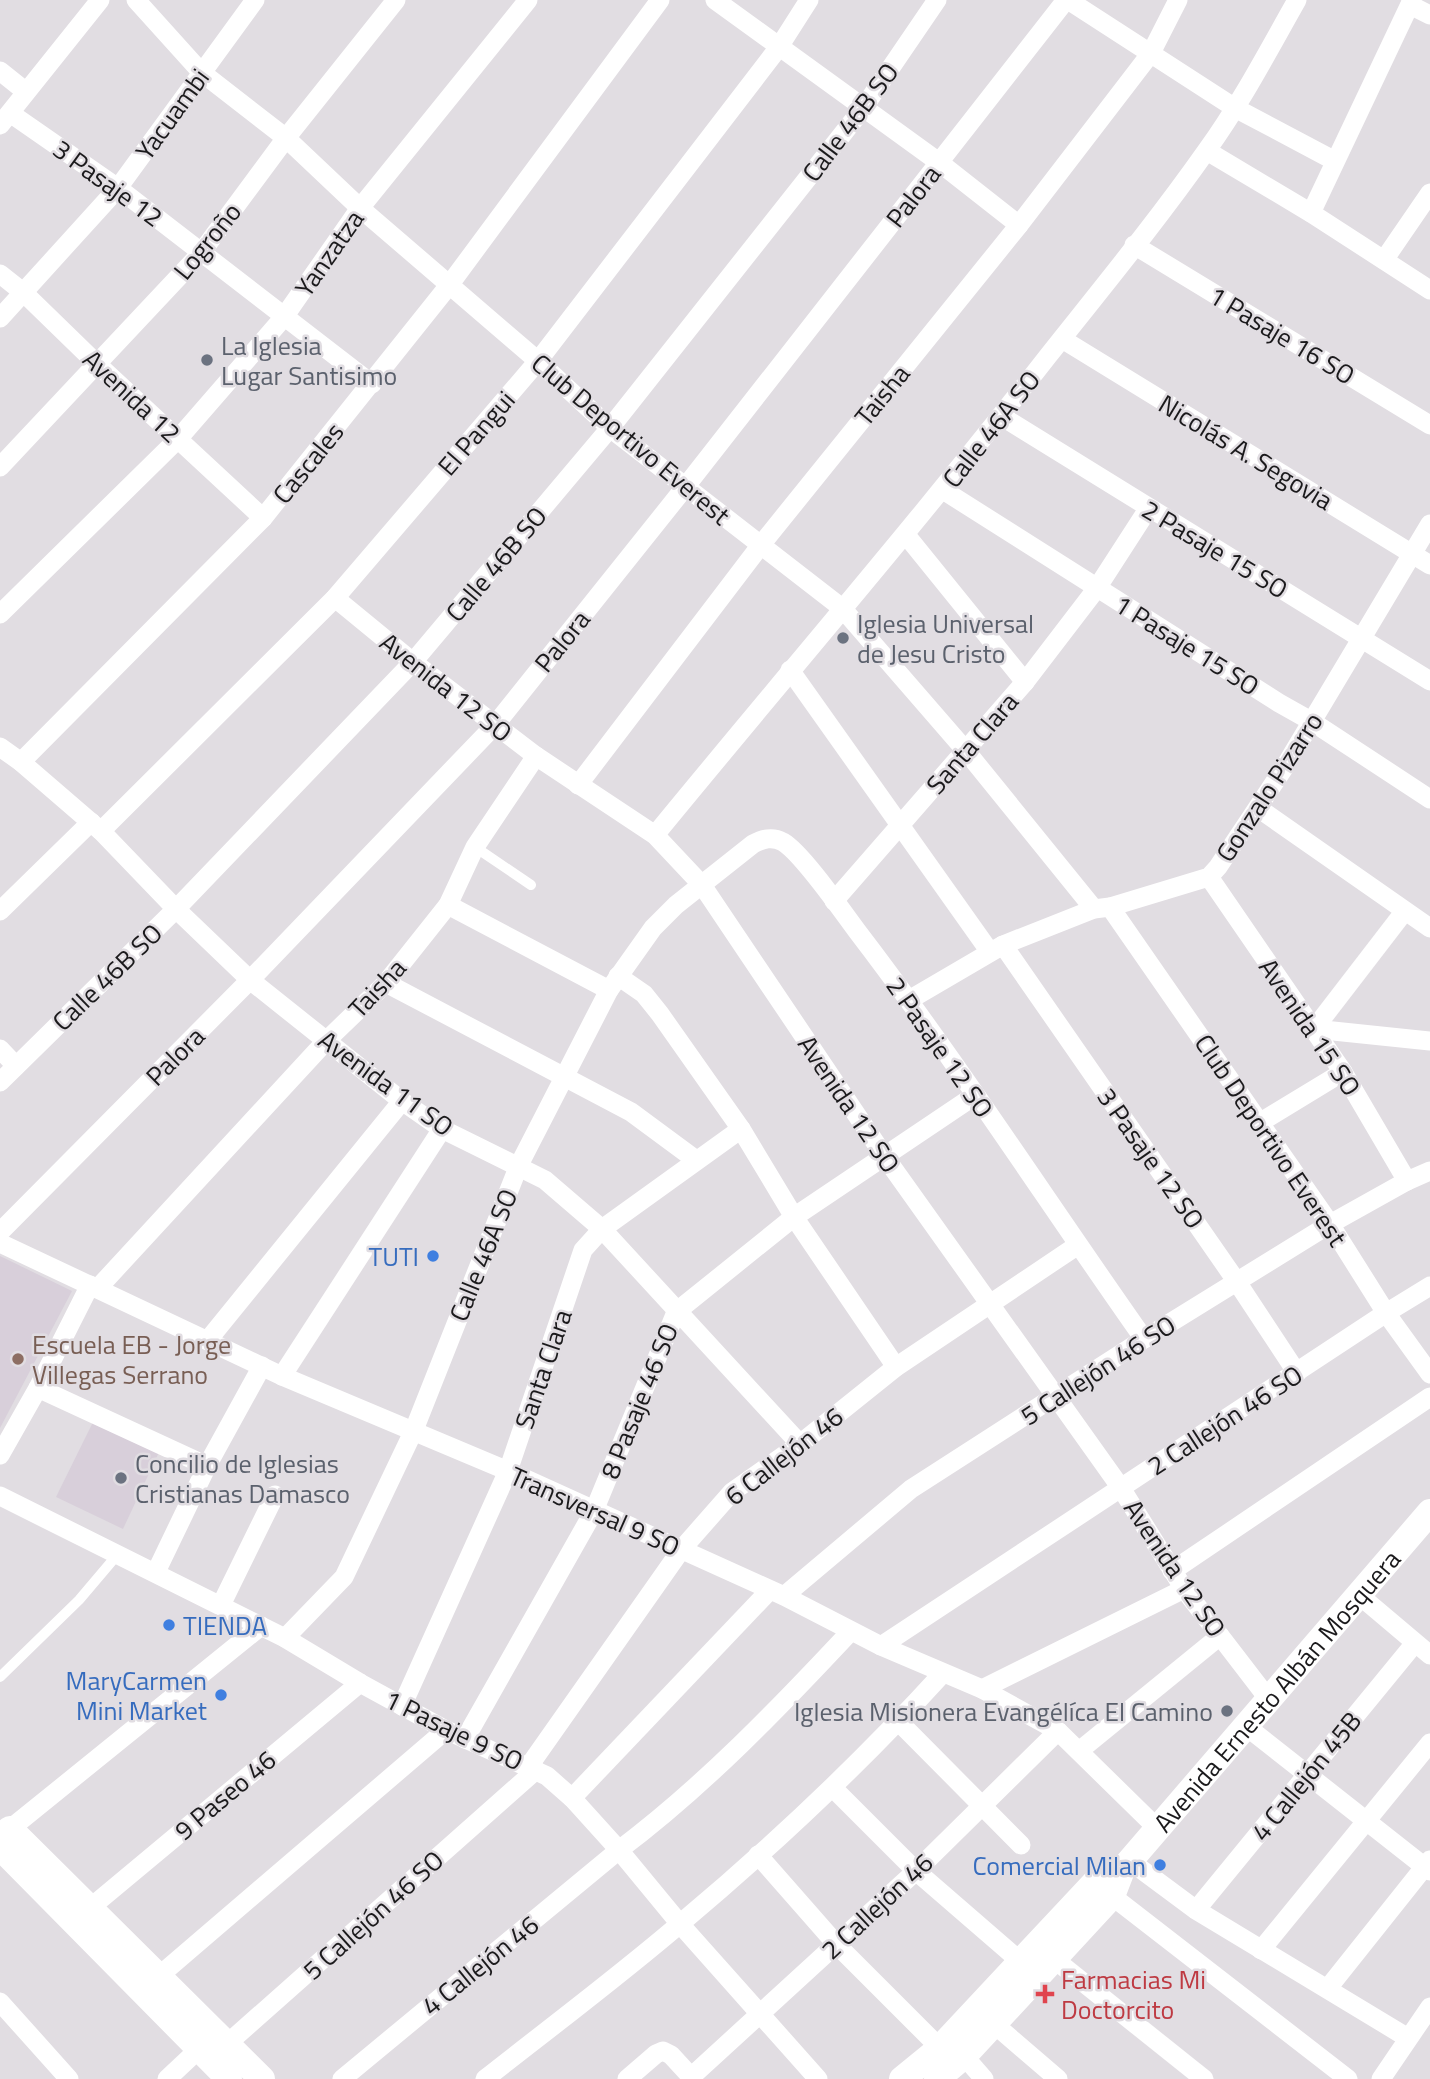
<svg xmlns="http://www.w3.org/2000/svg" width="1430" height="2079" font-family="'Titillium Web',sans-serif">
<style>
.built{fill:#d8cfda}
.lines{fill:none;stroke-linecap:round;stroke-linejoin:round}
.lane{stroke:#fff;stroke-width:10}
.street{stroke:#fff;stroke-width:19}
.secondary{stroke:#fff;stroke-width:26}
.worship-dot{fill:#6b7280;stroke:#e1dde2;stroke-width:2.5}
.shop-dot{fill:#3f7fe0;stroke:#e1dde2;stroke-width:2.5}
.education-dot{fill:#8d6e63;stroke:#e1dde2;stroke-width:2.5}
.health-dot{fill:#e0444e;stroke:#e1dde2;stroke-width:2.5}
.labels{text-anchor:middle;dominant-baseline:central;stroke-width:5;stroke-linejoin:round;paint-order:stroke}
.street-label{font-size:26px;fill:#1b1a1c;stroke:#e1dde2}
.worship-label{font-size:26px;fill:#5b616d;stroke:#e1dde2;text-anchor:start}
.shop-label{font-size:26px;fill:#366cbe;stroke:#e1dde2;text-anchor:end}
.education-label{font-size:26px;fill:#785e54;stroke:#e1dde2;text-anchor:start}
.health-label{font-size:26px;fill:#be3a42;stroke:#e1dde2;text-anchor:start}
</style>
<rect width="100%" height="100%" fill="#e1dde2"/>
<g class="built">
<path d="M0,1256l72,35 -72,137z"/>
<path d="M94,1420l66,30 -37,79 -67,-32z"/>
</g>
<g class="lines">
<g class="lane">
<path d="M475,847l56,38"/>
<path d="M0,1677l79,-77 39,-46"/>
</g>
<g class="street">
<path d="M136,0l65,72 85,66 74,70 178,153 72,67 232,180 124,143 128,158"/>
<path d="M715,0l225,163 79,62"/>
<path d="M1068,0l167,108 100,53"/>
<path d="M1410,5l20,10"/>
<path d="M0,71l25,20"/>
<path d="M10,113l108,75 254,196"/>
<path d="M0,125l100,-125"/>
<path d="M1207,151l104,62 119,77"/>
<path d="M1311,213l101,-213"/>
<path d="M1134,245l296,180"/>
<path d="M1384,260l46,-67"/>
<path d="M0,274l24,19 73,71 166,154"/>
<path d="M0,318l118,-130 137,-188"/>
<path d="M1062,339l368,226"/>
<path d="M1001,416l429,265"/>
<path d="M0,467l201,-214 85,-115 110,-138"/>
<path d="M943,490l336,213 32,18 119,78"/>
<path d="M906,535l119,147"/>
<path d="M335,598l78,64 123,94 119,79 47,50 183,272 236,331 63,101 86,112"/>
<path d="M0,614l178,-175 106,-122 76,-109 168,-208"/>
<path d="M790,670l200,282"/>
<path d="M0,747l21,15 80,69 75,78 74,71 152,121 40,28 103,51 57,49 198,215"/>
<path d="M21,762l242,-244 187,-234 210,-284"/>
<path d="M578,785l182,-239 259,-321 132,-172 27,-53"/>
<path d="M1258,808l172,120"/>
<path d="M101,831l234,-233 203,-237 241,-314 30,-47"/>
<path d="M655,835c131,-160 266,-316 393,-479 54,-68 109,-135 159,-206 34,-47 61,-99 90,-150"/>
<path d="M1209,877l134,195 64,109"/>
<path d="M834,901l191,-219 72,-94 51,-79"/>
<path d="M448,905l161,85"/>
<path d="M1110,907l220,317 56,89 44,61"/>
<path d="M0,911l91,-89"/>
<path d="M1003,945l234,337 60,91"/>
<path d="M618,976l26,18 16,20 81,115 53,88 102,150"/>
<path d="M386,983l245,129 65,48"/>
<path d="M909,1000l94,-55 91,-36 16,-2 99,-30 9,-10 66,-99 146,-244"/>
<path d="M1314,1029l90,-117"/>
<path d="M1314,1029l116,12"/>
<path d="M0,1049l16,17"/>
<path d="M0,1082l176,-173 237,-247 197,-234 254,-321 73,-107"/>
<path d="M1259,1123l84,-51"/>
<path d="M0,1232l250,-252 245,-255 191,-239 380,-486"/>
<path d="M0,1243l282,133 226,95 276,125 97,50 101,43 76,42 100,98"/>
<path d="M98,1288l228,-247 60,-58 62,-78 27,-58 61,-91"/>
<path d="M208,1340l194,-239"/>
<path d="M282,1376l160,-247"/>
<path d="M38,1388l169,78"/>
<path d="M0,1455l38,-67 52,-103"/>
<path d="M0,1496l285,142 75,45 86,47 101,46 25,22 47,52 61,74 138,155"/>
<path d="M1172,1571l258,-174"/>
<path d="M156,1572l51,-106 55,-100"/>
<path d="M1359,1595l71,60"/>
<path d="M784,1596l127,-107 233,-150 186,-115 77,-43 23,-10"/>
<path d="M221,1605l54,-110"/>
<path d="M285,1638l59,-61 70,-147 105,-265 90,-175 44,-62 23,-23 77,-61c10,-5 19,-8 30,-2 19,11 59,69 74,89 101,132 191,272 287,408"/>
<path d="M881,1646l505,-333 44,-27"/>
<path d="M982,1689l202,-100"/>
<path d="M402,1706l106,-235 75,-221 19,-21 139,-100"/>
<path d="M899,1722l122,123"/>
<path d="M1247,1727l183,144"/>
<path d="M465,1739l129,-228 82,-199 118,-95 180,-121"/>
<path d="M1079,1751l141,-115"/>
<path d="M529,1766l152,-216 51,-58 68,-48 96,-77 182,-122"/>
<path d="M833,1788l83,83 104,90"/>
<path d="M572,1798l198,-208"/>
<path d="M10,1829l251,-203"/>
<path d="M758,1855l79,90 103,103"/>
<path d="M1130,1861l66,49 212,128"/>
<path d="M1112,1896l236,183"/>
<path d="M90,1908l270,-225"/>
<path d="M1196,1910l219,-267"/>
<path d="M1261,1950l169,-207"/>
<path d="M1054,1959l150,120"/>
<path d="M159,1976l287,-246"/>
<path d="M1328,1988l102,-128"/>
<path d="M0,2002l69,77"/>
<path d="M994,2024l64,55"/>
<path d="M218,2052l318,-282"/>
<path d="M964,2056l20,23"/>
<path d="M691,2077l225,-206 142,-140"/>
<path d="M167,2079l32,-30"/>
<path d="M342,2079l277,-229c85,-64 159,-141 231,-218"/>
<path d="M485,2079c66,-52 133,-102 196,-156 93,-78 180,-160 262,-250"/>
<path d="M627,2079l29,-25 7,-3 8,4 22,24"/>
<path d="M1381,2079l49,-72"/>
</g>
<g class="secondary">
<path d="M0,1837l10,-8 252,250"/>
<path d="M0,1847l229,232"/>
<path d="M902,2079l38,-31 156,-167 26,-11"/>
<path id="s1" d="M937,2079l27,-23 148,-160 10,-26 308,-358"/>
</g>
</g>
<g class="worship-dot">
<circle cx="207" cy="360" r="7"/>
<circle cx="843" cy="638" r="7"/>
<circle cx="121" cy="1478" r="7"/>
<circle cx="1227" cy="1711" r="7"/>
</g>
<g class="shop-dot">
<circle cx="433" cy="1256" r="7"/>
<circle cx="169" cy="1625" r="7"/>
<circle cx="221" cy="1695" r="7"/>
<circle cx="1160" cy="1865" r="7"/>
</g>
<circle class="education-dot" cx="18" cy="1359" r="7"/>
<path class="health-dot" d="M1041.5 1983.5h7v7h7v7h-7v7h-7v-7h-7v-7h7z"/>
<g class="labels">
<g class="street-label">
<text transform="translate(172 114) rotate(-54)">Yacuambi</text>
<text transform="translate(850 122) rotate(-53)">Calle 46B SO</text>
<text transform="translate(108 183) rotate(36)">3 Pasaje 12</text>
<text transform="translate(913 196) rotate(-52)">Palora</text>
<text transform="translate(207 241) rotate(-51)">Logroño</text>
<text transform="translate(329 253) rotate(-55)">Yanzatza</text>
<text transform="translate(1282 335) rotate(31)">1 Pasaje 16 SO</text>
<text transform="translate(882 395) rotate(-51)">Taisha</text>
<text transform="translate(132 396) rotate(43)">Avenida 12</text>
<text transform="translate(991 429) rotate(-52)">Calle 46A SO</text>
<text transform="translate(476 433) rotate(-49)">El Pangui</text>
<text transform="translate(631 439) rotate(40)">Club Deportivo Everest</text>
<text transform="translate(1246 452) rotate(31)">Nicolás A. Segovia</text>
<text transform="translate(308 463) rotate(-51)">Cascales</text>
<text transform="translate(1215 549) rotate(31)">2 Pasaje 15 SO</text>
<text transform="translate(496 564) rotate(-50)">Calle 46B SO</text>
<text transform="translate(562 641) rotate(-51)">Palora</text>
<text transform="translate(1187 645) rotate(32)">1 Pasaje 15 SO</text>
<text transform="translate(446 687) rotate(38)">Avenida 12 SO</text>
<text transform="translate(972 743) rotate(-49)">Santa Clara</text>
<text transform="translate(1269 787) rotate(-57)">Gonzalo Pizarro</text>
<text transform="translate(107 977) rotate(-44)">Calle 46B SO</text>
<text transform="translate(377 988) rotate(-47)">Taisha</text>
<text transform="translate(1310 1027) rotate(56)">Avenida 15 SO</text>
<text transform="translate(940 1047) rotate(55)">2 Pasaje 12 SO</text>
<text transform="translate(175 1056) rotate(-45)">Palora</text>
<text transform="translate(386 1083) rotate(36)">Avenida 11 SO</text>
<text transform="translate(849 1104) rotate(56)">Avenida 12 SO</text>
<text transform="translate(1271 1140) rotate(56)">Club Deportivo Everest</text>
<text transform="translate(1151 1158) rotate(55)">3 Pasaje 12 SO</text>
<text transform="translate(483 1255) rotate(-68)">Calle 46A SO</text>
<text transform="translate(543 1369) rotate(-71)">Santa Clara</text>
<text transform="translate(1098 1370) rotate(-33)">5 Callejón 46 SO</text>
<text transform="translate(639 1401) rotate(-68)">8 Pasaje 46 SO</text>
<text transform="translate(1225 1420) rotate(-33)">2 Callejón 46 SO</text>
<text transform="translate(784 1456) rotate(-38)">6 Callejón 46</text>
<text transform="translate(595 1511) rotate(24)">Transversal 9 SO</text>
<text transform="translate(1175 1568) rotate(56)">Avenida 12 SO</text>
<text stroke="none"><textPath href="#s1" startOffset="518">Avenida Ernesto Albán Mosquera</textPath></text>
<text transform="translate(454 1730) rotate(26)">1 Pasaje 9 SO</text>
<text transform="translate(1306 1776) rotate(-51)">4 Callejón 45B</text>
<text transform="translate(225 1795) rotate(-40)">9 Paseo 46</text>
<text transform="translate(877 1906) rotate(-43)">2 Callejón 46</text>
<text transform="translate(373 1915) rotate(-42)">5 Callejón 46 SO</text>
<text transform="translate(480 1965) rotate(-39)">4 Callejón 46</text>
</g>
<g class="worship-label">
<text x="221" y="345">La Iglesia<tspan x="221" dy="30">Lugar Santisimo</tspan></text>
<text x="857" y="623">Iglesia Universal<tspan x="857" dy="30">de Jesu Cristo</tspan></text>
<text x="135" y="1463">Concilio de Iglesias<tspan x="135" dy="30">Cristianas Damasco</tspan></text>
<text x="1213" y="1711" text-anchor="end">Iglesia Misionera Evangélíca El Camino</text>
</g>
<g class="shop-label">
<text x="419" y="1256">TUTI</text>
<text x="183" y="1625" text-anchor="start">TIENDA</text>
<text x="207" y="1680">MaryCarmen<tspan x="207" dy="30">Mini Market</tspan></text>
<text x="1146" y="1865">Comercial Milan</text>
</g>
<g class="education-label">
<text x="32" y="1344">Escuela EB - Jorge<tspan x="32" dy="30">Villegas Serrano</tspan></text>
</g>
<g class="health-label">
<text x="1061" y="1979">Farmacias Mi<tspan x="1061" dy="30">Doctorcito</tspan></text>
</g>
</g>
</svg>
